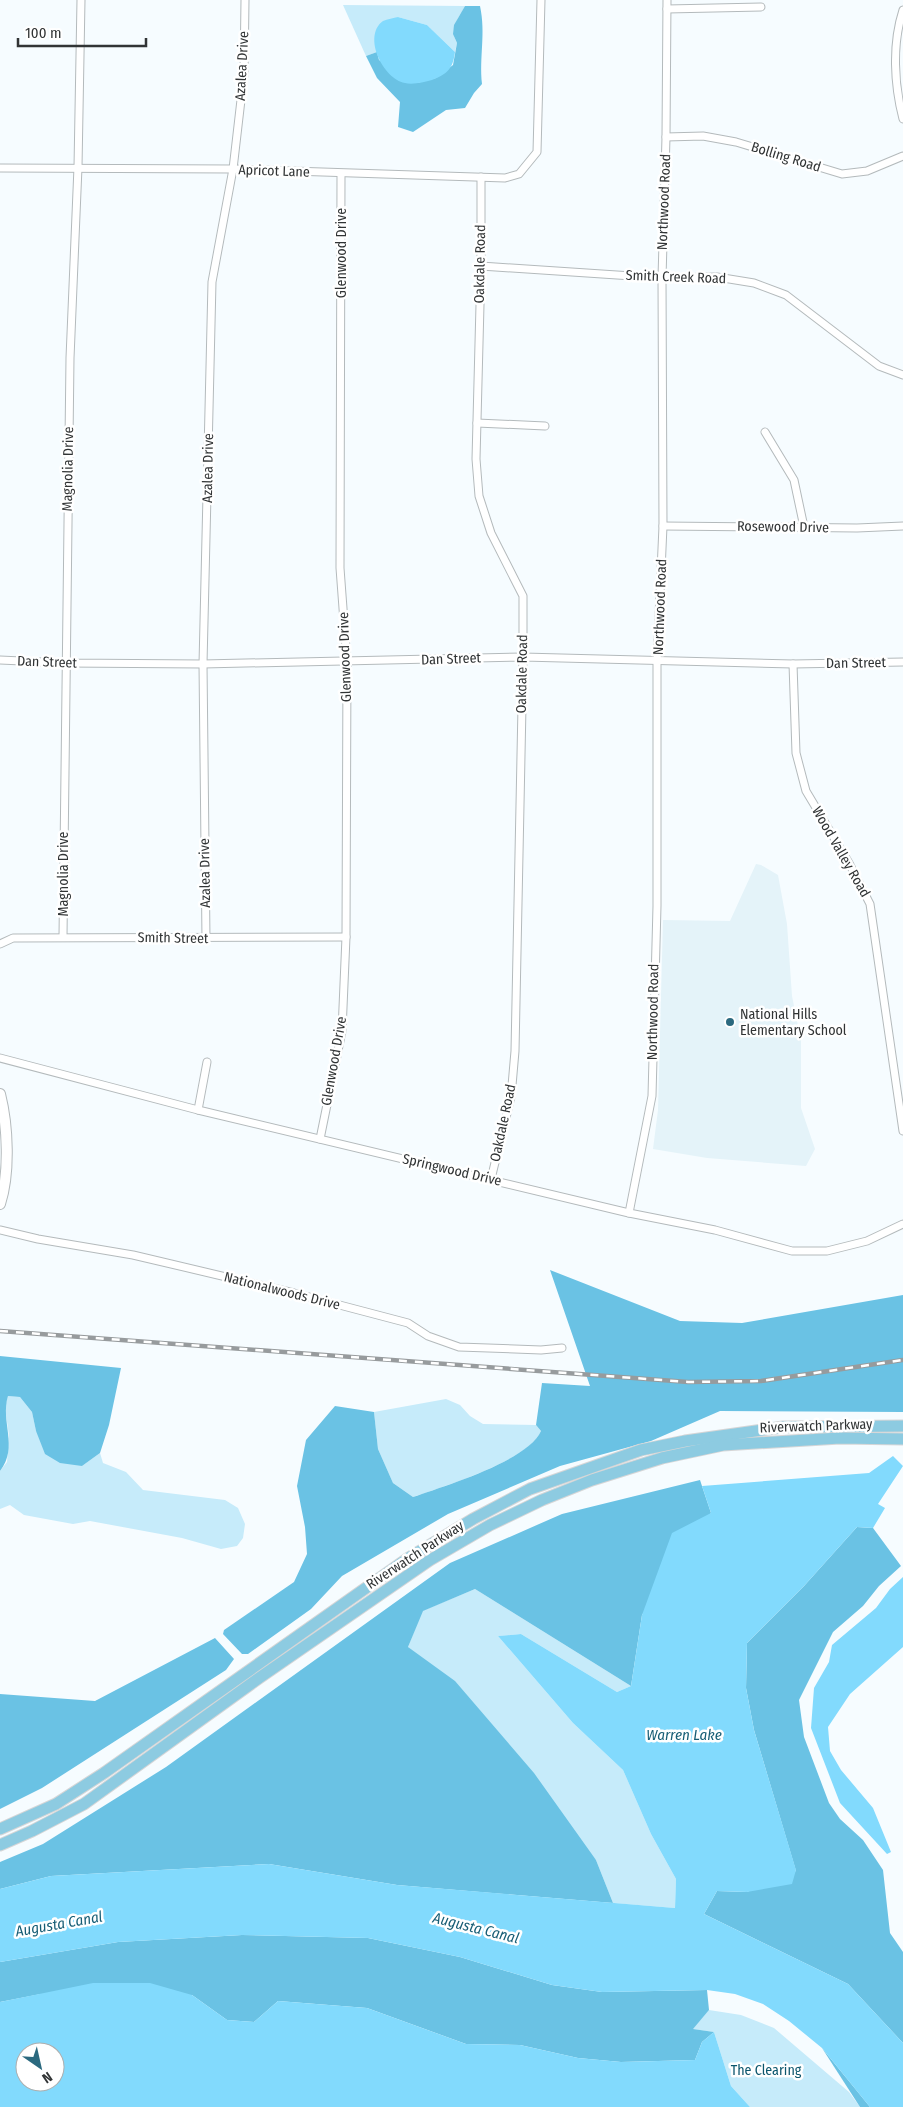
<svg xmlns="http://www.w3.org/2000/svg" width="903" height="2107" font-family="'Fira Sans Condensed',sans-serif">
<style>
.built{fill:#e4f3f9}
.green{fill:#c6ebfa}
.forest{fill:#6ac2e4}
.water{fill:#82dafd;fill-rule:evenodd}
.lines{fill:none;stroke-linecap:round;stroke-linejoin:round}
.street-casing{stroke:#b4babc;stroke-width:9}
.secondary-casing{stroke:#b4babc;stroke-width:12}
.primary-casing{stroke:#d6d6d7;stroke-width:13}
.street{stroke:#fff;stroke-width:7}
.secondary{stroke:#fff;stroke-width:10}
.primary{stroke:#8dcbe1;stroke-width:11}
.rail-casing{stroke:#979b9d;stroke-width:4.5}
.rail{stroke:#fff;stroke-width:2.5;stroke-dasharray:8;stroke-linecap:butt}
.poi-dot{fill:#2b697f;stroke:#fff;stroke-width:2}
.labels{text-anchor:middle;dominant-baseline:central;stroke-width:5;stroke-linejoin:round;paint-order:stroke}
.street-label{font-size:14px;fill:#313435;stroke:#fff}
.poi-label{font-size:14px;fill:#313435;stroke:#fff;text-anchor:start}
.park-label{font-size:14px;fill:#0b566d;stroke:#fff}
.water-label{font-size:15px;font-style:italic;fill:#165d75;stroke:#fff}
</style>
<rect width="100%" height="100%" fill="#f6fcff"/>
<path class="built" d="M756,864l5,1 17,10 9,49 5,72 9,45v67l14,41 -9,17 -99,-8 -54,-9 5,-39 5,-190 67,1z"/>
<g class="green">
<path d="M343,5l122,1c-7,14 -16,21 -8,37l-2,9 -28,-27 -29,-8 -23,20 2,15 -11,4z"/>
<path d="M8,1396l12,1 12,15 4,19 46,35 18,-13 3,10 23,9 17,18 82,10 13,8 7,16 -2,14 -6,8 -16,3 -39,-11 -92,-17 -17,3 -49,-9 -14,-10 -10,4v-38l7,-9 2,-26 -4,-29z"/>
<path d="M446,1399l14,6 10,11 13,8 53,1 5,6c-13,30 -96,55 -128,66l-20,-14 -15,-34 -4,-37z"/>
<path d="M475,1589l156,97 -14,6 -96,-58 -23,2 75,87 50,47 28,64 25,45 -1,29 -62,-5 -17,-43 -188,-213 14,-36z"/>
<path d="M709,2010l32,5 33,13 75,64 11,15h-110l-19,-21 -17,-54 -22,-3z"/>
</g>
<g class="forest">
<path d="M465,6h15c6,28 -1,51 2,78l-8,9 -9,15 -19,2 -33,22 -15,-5 2,-25 -23,-24 -11,-22 11,-4 2,8 38,23 19,-5 17,-13 4,-22 -4,-9 1,-9z"/>
<path d="M550,1270l130,51 62,2 161,-28v117l-183,-1 -69,30 -91,25 -112,48 -106,62 -31,33 -63,45h-6l-19,-20 1,-4 70,-48 13,-28 -2,-27 -8,-41 9,-46 29,-34 39,6 4,37 15,34 20,14c31,-11 115,-36 128,-66l-5,-6 6,-42 48,3z"/>
<path d="M0,1356l121,12 -12,57 -9,28 -18,13 -22,-3 -15,-9 -9,-23 -4,-19 -12,-15 -12,-1c-8,25 11,51 -8,75z"/>
<path d="M700,1480l11,33 -69,102 -11,71 -156,-97 -52,22 -15,36 47,34 79,92 62,87 17,43 -216,-18 -128,-21 -218,12 -51,13v-27l43,-18 123,-77 284,-204 112,-49z"/>
<path d="M857,1527l16,1 28,38 -22,20 -16,20 -30,26 -34,68 5,37 25,66 11,16 23,21 20,30 7,63 13,19v91l-55,-59 -144,-70 13,-23 30,1 49,-21 -42,-141 -8,-42 1,-45 57,-57z"/>
<path d="M215,1638l19,21 -8,11 -184,118 -42,21v-115l95,7z"/>
<path d="M242,1935l126,3 92,19 92,28 50,7 105,-2 2,20 -16,19 21,3 -12,10 -7,18 -74,2 -43,-4 -58,-13 -54,-1 -99,-36 -89,-7 -24,21 -27,-2 -35,-25 -151,-1 -41,8v-40l118,-20z"/>
<path d="M822,2048l48,59h-10z"/>
</g>
<g class="water">
<path d="M398,17l29,8 28,27c-2,16 -7,22 -23,28 -8,2 -19,5 -27,3 -22,-4 -43,-47 -22,-62 4,-2 11,-3 15,-4z"/>
<path d="M893,1456l10,10 -25,38 7,4 -12,20 -16,-1 -53,59 -57,57 -1,45 8,42 42,140 -4,14 -45,8 -30,-1 -13,23 144,70 55,59v64h-33l-48,-59 -33,-27 -26,-17 -28,-10 -28,-4 -105,2 -50,-7 -92,-28 -92,-19 -126,-3 -124,7 -118,20v-73l51,-13 218,-12 128,21 278,23 1,-29 -25,-45 -28,-64 -50,-47 -75,-87 23,-2 96,58 14,-6 11,-71 30,-82 39,-20 -9,-27 167,-13z"/>
<path d="M903,1577v70l-53,47 -22,33 2,24 11,19 32,38 18,44 -4,2 -47,-51 -29,-75 3,-40 15,-26 3,-17 44,-37 14,-19z"/>
<path d="M93,1983h57l42,12 35,25 27,2 24,-21 89,7 99,36 54,1 58,13 43,4 74,-2 7,-18 12,-10 17,54 19,21h-750v-105zM25,2052h30v30h-30z"/>
</g>
<g class="lines">
<g class="street-casing">
<g id="street">
<path d="M667,9l94,-2"/>
<path d="M903,10c-11,34 -9,74 0,109"/>
<path d="M666,137l37,-1 33,6 106,32 25,-3 36,-15"/>
<path d="M0,168l233,1 272,9 14,-4 18,-22 4,-152"/>
<path d="M481,177v89l-5,193 3,37 12,37 32,63v61l-8,394 -4,46 -20,82"/>
<path d="M481,266l181,12 55,-1 37,6 32,12 93,71 24,9"/>
<path d="M477,423l68,3"/>
<path d="M765,432l29,48 10,47"/>
<path d="M663,526l194,2 46,-2"/>
<path d="M0,660l65,3 138,1 320,-7 270,7 110,-2"/>
<path d="M793,664l3,89 10,38 43,72 21,41 33,227"/>
<path d="M63,937l7,-579 8,-191 3,-167"/>
<path d="M206,939l-3,-275 9,-382 21,-113 11,-95 1,-74"/>
<path d="M0,944l13,-6 333,-1"/>
<path d="M0,1058l198,52 431,103 86,17 77,21h35l40,-10 36,-17"/>
<path d="M198,1110l9,-48"/>
<path d="M320,1139l22,-108 4,-94 1,-275 -7,-94 1,-394"/>
<path d="M629,1213l23,-117 5,-190v-245l6,-135 -1,-248 4,-141 1,-137"/>
<path d="M0,1230l38,9 95,16 161,38 114,30 20,13 31,11 82,3 21,-2"/>
</g>
</g>
<g class="secondary-casing">
<path id="secondary" d="M0,1094c8,32 10,79 0,110"/>
</g>
<g class="primary-casing">
<g id="primary">
<path d="M0,1829l56,-25 48,-31 303,-214 66,-40 57,-30 111,-39 44,-9 98,-14 120,-1"/>
<path d="M0,1845l32,-14 52,-27 175,-126 171,-118 60,-35 52,-25 50,-20 70,-22 61,-13 117,-7 63,1"/>
</g>
</g>
<use href="#street" class="street"/>
<use href="#secondary" class="secondary"/>
<use href="#primary" class="primary"/>
<g class="rail-casing">
<path id="rail" d="M0,1331l688,51 73,-1 142,-21"/>
</g>
<use href="#rail" class="rail"/>
</g>
<circle class="poi-dot" cx="730" cy="1022" r="5"/>
<g class="labels">
<g class="street-label">
<text transform="translate(242 66) rotate(-87)">Azalea Drive</text>
<text transform="translate(786 157) rotate(17)">Bolling Road</text>
<text transform="translate(274 171) rotate(2)">Apricot Lane</text>
<text transform="translate(664 202) rotate(-88)">Northwood Road</text>
<text transform="translate(341 253) rotate(-90)">Glenwood Drive</text>
<text transform="translate(480 264) rotate(-89)">Oakdale Road</text>
<text transform="translate(676 277) rotate(2)">Smith Creek Road</text>
<text transform="translate(208 468) rotate(-89)">Azalea Drive</text>
<text transform="translate(68 469) rotate(-89)">Magnolia Drive</text>
<text transform="translate(783 527) rotate(1)">Rosewood Drive</text>
<text transform="translate(660 607) rotate(-88)">Northwood Road</text>
<text transform="translate(345 657) rotate(-92)">Glenwood Drive</text>
<text transform="translate(451 659) rotate(-2)">Dan Street</text>
<text transform="translate(47 662) rotate(2)">Dan Street</text>
<text transform="translate(856 663) rotate(-1)">Dan Street</text>
<text transform="translate(522 674) rotate(-89)">Oakdale Road</text>
<text transform="translate(841 852) rotate(60)">Wood Valley Road</text>
<text transform="translate(205 873) rotate(-91)">Azalea Drive</text>
<text transform="translate(63 874) rotate(-90)">Magnolia Drive</text>
<text transform="translate(173 938) rotate(1)">Smith Street</text>
<text transform="translate(653 1012) rotate(-89)">Northwood Road</text>
<text transform="translate(334 1061) rotate(-80)">Glenwood Drive</text>
<text transform="translate(503 1123) rotate(-78)">Oakdale Road</text>
<text transform="translate(452 1170) rotate(13)">Springwood Drive</text>
<text transform="translate(282 1291) rotate(14)">Nationalwoods Drive</text>
<text transform="translate(816 1426) rotate(-2)">Riverwatch Parkway</text>
<text transform="translate(415 1555) rotate(-33)">Riverwatch Parkway</text>
</g>
<g class="poi-label">
<text x="740" y="1014">National Hills<tspan x="740" dy="16">Elementary School</tspan></text>
</g>
<g class="park-label">
<text x="766" y="2070">The Clearing</text>
</g>
<g class="water-label">
<text x="684" y="1735">Warren Lake</text>
<text transform="translate(59 1924) rotate(-10)">Augusta Canal</text>
<text transform="translate(476 1928) rotate(14)">Augusta Canal</text>
</g>
</g>
<g transform="translate(40 2067) rotate(146)"><circle r="24" fill="#ffffff" stroke="#adaeae"/>
<path d="M0-4L9 19L0 12L-9 19Z" fill="#2b697f"/>
<text y="-8" font-size="14" font-weight="bold" text-anchor="middle" fill="#313435">N</text>
</g>
<path d="M18 38v8h128v-8" fill="none" stroke="#313435" stroke-width="2.5"/>
<text x="25" y="38" font-size="15" fill="#313435" stroke="#ffffff" stroke-width="4" paint-order="stroke">100 m</text>
</svg>
